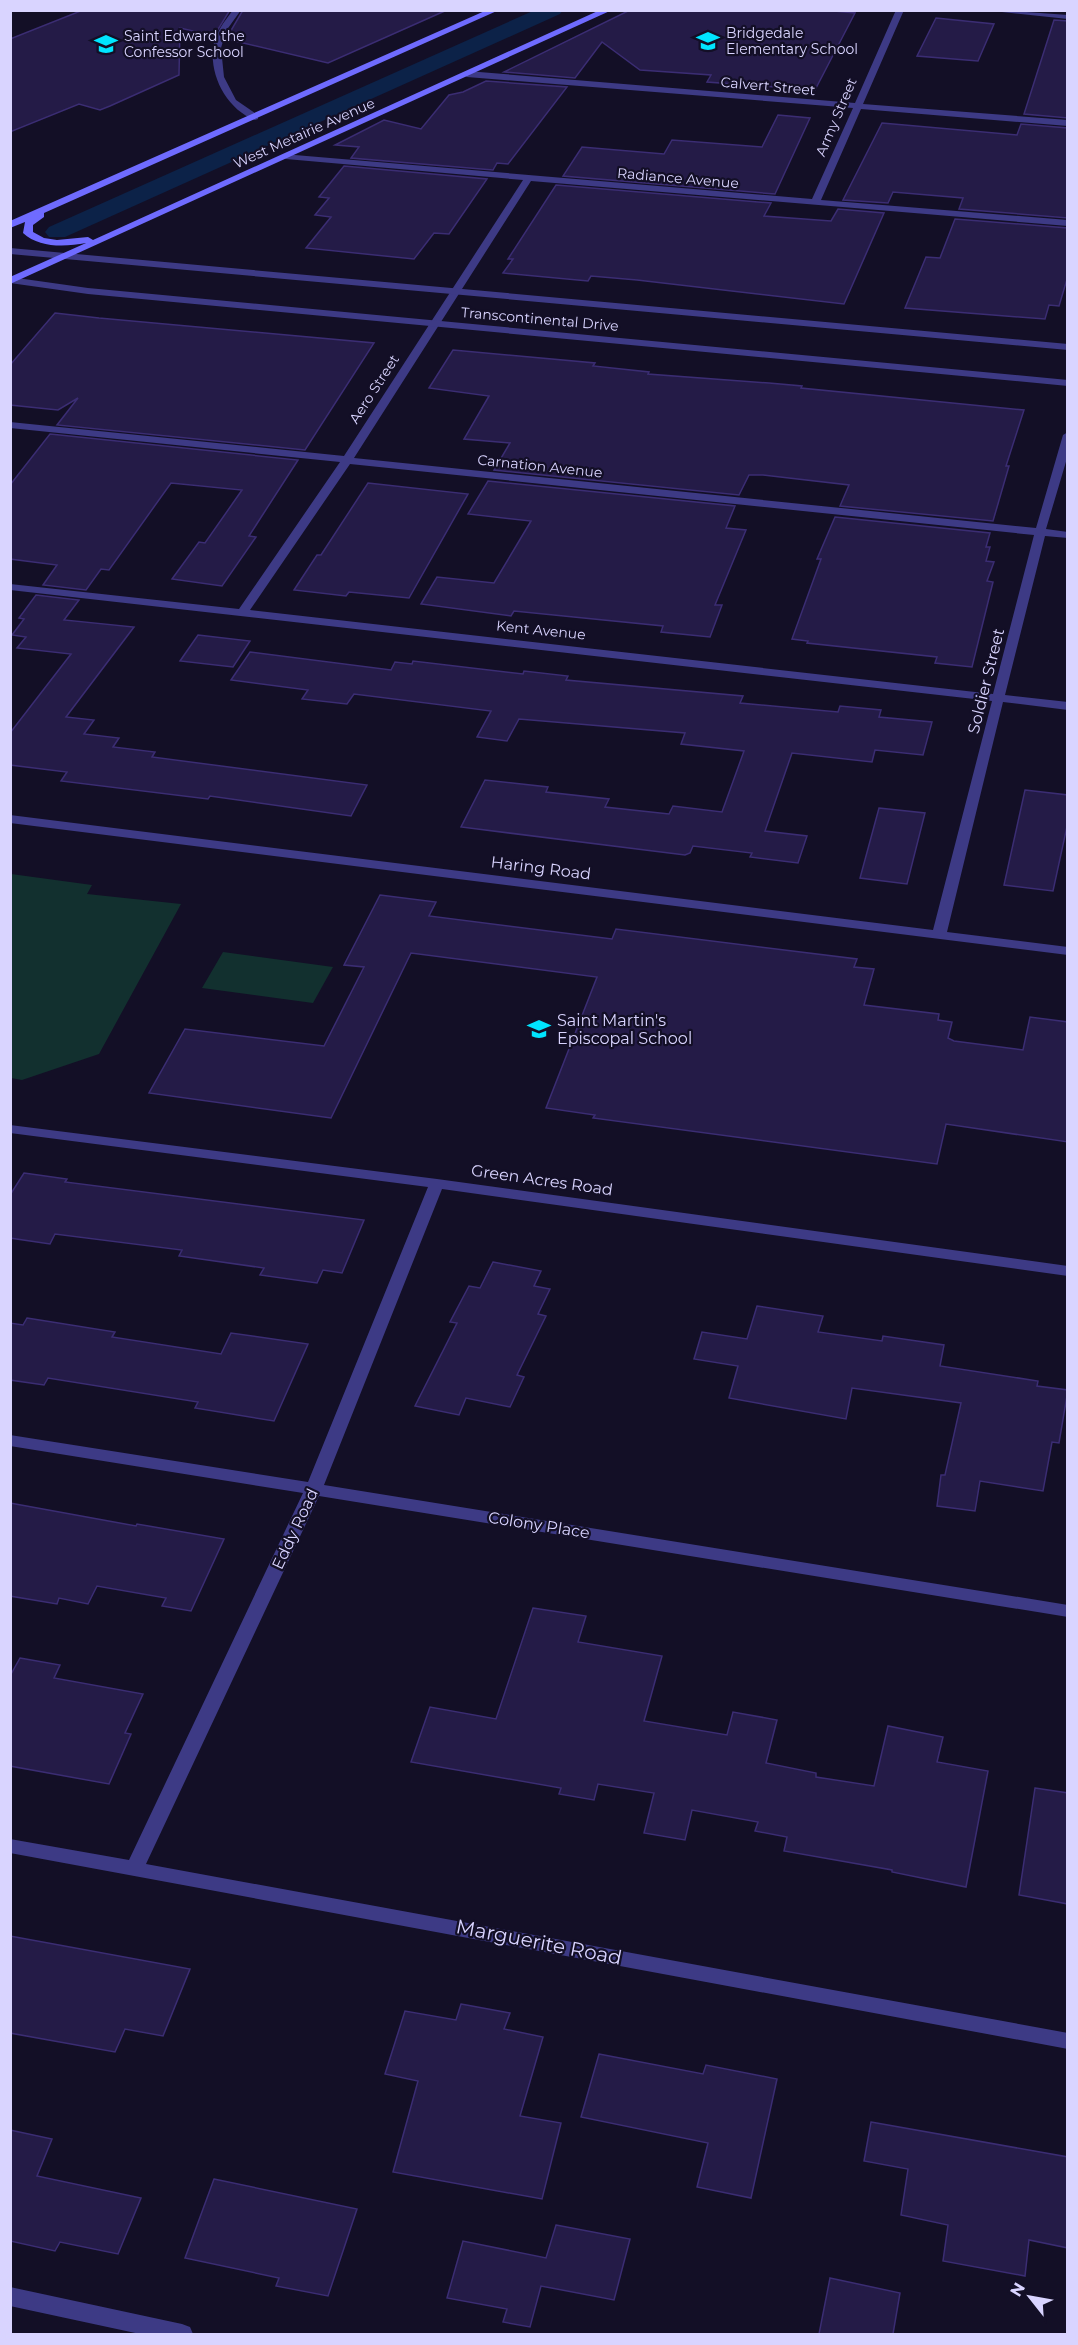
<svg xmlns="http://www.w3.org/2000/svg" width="1078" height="2345" font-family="Montserrat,sans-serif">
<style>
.green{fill:#12302f}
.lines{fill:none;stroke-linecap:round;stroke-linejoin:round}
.canal{fill:#0c2248;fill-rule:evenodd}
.building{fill:#241b47;stroke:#3b2d73;stroke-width:1.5}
.minor{fill:#3d3a85;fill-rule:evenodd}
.tertiary{fill:#3d3a85;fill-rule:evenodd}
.secondary{fill:#6f6bff;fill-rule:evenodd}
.labels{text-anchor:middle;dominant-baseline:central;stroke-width:4.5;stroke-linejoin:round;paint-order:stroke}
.far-poi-label{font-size:14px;fill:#d9d4ff;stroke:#130f26;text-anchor:start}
.far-street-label{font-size:14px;fill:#d9d4ff;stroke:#130f26}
.street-label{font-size:16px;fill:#d9d4ff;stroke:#130f26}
.poi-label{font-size:16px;fill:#d9d4ff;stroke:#130f26;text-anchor:start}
.near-street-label{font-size:20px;fill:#d9d4ff;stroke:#130f26}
</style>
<rect width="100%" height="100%" fill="#130f26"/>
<g class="green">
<path d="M11,874l81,11 -5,9 94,10 -82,150 -77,26 -11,-2z"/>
<path d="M223,952l110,15 -20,36 -111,-15z"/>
</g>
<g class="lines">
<path class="canal" d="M535,10h28l-3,4 -495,223h-16l-4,-5 4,-5z"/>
</g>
<g class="building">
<path d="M83,10h147l-16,26 -34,-8 -1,47 -69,31 -10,4 -21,-6 -69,28v-93z"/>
<path d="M243,10h204l-119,53 -102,-24z"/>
<path d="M630,10h193l32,3 -40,77 -108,-8 4,-7 -71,-5 -38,-28 -27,36 -71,-6z"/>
<path d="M936,18l58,6 -16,37 -61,-5z"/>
<path d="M1054,20l14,1v97l-44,-4z"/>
<path d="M486,81l81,6 -59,77 -11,-1 -4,7 -142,-12 8,-11 -24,-2 49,-25 37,9 28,-34 14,-3z"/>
<path d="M778,115l32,3 -35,76 -212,-18 19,-29 82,7 8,-14 90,7z"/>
<path d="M882,123l135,12 4,-11 47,4v90l-109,-9 4,-11 -70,-6 -5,11 -45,-3z"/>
<path d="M344,166l143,13 -38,55 -15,-1 -20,26 -108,-11 25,-31 -16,-2 14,-17 -10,-1z"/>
<path d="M556,185l215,18 -7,13 67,5 7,-12 46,4 -40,91 -207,-24 -46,-4 -3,5 -85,-8 10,-14h-5z"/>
<path d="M955,219l113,9v48l-9,30 -10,-1 -4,14 -140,-11 21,-51 14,1z"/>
<path d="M55,313l44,5 275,25 -69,107 -248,-25 21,-27 -20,12 -48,-5v-40z"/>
<path d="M453,350l142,13 -2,3 56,6 -1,2 121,9 33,3 -1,2 223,22 -18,56h3l-16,55 -153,-15 9,-21 -86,-10h-14l-10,20 -245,-25 16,-27 -46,-4 25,-43 -60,-8z"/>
<path d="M50,434l248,26 -49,76 7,1 -34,49 -50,-7 27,-37 6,1 37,-53 -71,-7 -62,87 -8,-1 -15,21 -43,-5 14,-20 -47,-6v-74z"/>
<path d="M488,481l247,25 -9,22 20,2 -31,75h7l-12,32 -49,-5 2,-6 -149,-15 -3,5 -90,-12 16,-27 57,6 37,-62 -63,-7z"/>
<path d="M368,483l100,11 -59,104 -60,-6 -3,4 -52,-6 23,-35h4z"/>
<path d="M835,517l155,16 -4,14h4l-4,14 8,1 -7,19 6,1 -21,85 -37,-4 2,-6 -130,-14 1,-2 -16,-2 29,-80h-4z"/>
<path d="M36,595l43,5 -15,20 70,7 -68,90 28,3 -10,14 35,4 -6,9 42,5 -3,5 215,28 -16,31 -141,-20 -2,3 -147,-18 6,-9 -57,-7v-32l61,-79 -54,-6 9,-11 -14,-2 12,-16 -5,-1z"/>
<path d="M198,635l52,6 -17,26 -53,-6z"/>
<path d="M250,652l141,18 4,-8 17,2 1,-3 110,13 1,-3 44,5 -2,4 177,16 -3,7 98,9 2,-6 41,4 -2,7 53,5 -9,33 -48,-5 -3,12 -80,-9 -27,78 42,5 -9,27 -48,-6 2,-4 -59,-7 -3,7 -5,2 -224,-28 24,-47 63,7 -2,5 63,7 -4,8 64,7 4,-8 49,6 22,-61 -63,-7 4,-11 -166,-14 -12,22 -30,-4 14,-26 -137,-17 -7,10 -45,-5 6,-9 -77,-10z"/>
<path d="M1025,790l43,5v27l-15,69 -49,-6z"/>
<path d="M879,808l46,5 -18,71 -47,-6z"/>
<path d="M380,895l56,7 -7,14 183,23 4,-10 241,30 -3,8 20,2 -10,36 75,9 -1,6 14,2 -4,16 6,3 69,9 7,-33 38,5v120l-122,-18 -9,40 -344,-46 2,-3 -49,-7 51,-131 -186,-24 -80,165 -182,-25 36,-64 139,17 40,-79 -20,-2z"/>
<path d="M24,1173l43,6 -2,3 299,38 -22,53 -19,-3 -6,13 -57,-8 4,-7 -85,-12 3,-6 -127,-16 -5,10 -40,-6v-43z"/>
<path d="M493,1262l48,9 -7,15 16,3 -12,25 8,2 -29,59 7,2 -14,30 -44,-9 -7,17 -44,-9 42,-83 -7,-1 19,-36 11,2z"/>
<path d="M757,1306l66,10 -5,16 64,9 1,-5 61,9 -4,21 98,15 -1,5 31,4 -9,53 -7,-1 -9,49 -63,-10 -5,30 -38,-5 4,-31h4l16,-72 -109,-15 -6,31 -117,-21 9,-32 -44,-7 8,-27 45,7z"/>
<path d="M27,1318l88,14 -3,5 109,17 10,-21 77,11 -34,77 -79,-13 3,-6 -150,-24 -4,7 -34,-5v-57l13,2z"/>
<path d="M10,1503l126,23 1,-2 87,15 -33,72 -29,-5 4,-8 -69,-12 -9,18 -29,-6 -2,6 -47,-8z"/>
<path d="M533,1608l53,8 -8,26 84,14 -18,65 83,14 6,-23 44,8 -11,43 50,10v4l58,9 14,-60 55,11 -6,25 51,9 -22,116 -74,-15v-2l-108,-19 3,-14 -32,-6 3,-9 -66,-12 -7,30 -41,-7 10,-40 -56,-9 -4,16 -35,-6 2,-6 -150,-26 19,-55 66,12z"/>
<path d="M20,1658l40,7 -6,13 89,16 -18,39 6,1 -22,50 -99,-18v-90z"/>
<path d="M1035,1788l33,5v111l-49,-9z"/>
<path d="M10,1936l180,33 -27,67 -38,-7 -10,23 -105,-19z"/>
<path d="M461,2004l49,9 -6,16 39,8 -23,79 41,7 -19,76 -149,-27 25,-91 -33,-7 20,-63 51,9z"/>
<path d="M599,2054l104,20 3,-9 71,14 -26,119 -54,-11 11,-44 -127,-26z"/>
<path d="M871,2122l197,35v91l-39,-8 -4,36 -82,-15 5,-36 -47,-10 7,-46 -44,-8z"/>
<path d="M10,2130l42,9 -15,37 104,22 -23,56 -58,-12 -5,9 -45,-10z"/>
<path d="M214,2179l143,30 -29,87 -52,-10 3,-8 -94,-20z"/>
<path d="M556,2225l74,14 -16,61 -73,-14 -11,41 -27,-5 4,-13 -60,-11 16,-57 83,17z"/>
<path d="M830,2278l70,15 -7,41h-74z"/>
</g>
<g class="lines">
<g class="minor">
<path d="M233,10h8l-15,21 -5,17 3,29 12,23 22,15v4l-3,1c-28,-11 -45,-43 -42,-72 2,-15 11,-26 20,-38z"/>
<path d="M896,10h8l-41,94 205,16v6l-207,-17 -40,91 247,20v6l-537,-45 -177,277 682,70 27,-93 5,-3v23l-22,74 22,3v6l-23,-2 -40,159 63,7v8l-65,-8 -56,230 121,15v8l-1058,-132v-8l923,115 59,-229 -982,-111v-6l229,25 101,-147 -330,-34v-6l334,34 179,-276 -237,-21 -4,-3 1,-2 529,45 41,-91 -386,-31 -4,-3 4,-3 388,32zM350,464l684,71 -41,159 -743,-84z"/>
<path d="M998,10l70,5v4l-66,-7z"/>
<path d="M10,1125l427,54 631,87v10l-626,-87 -118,296 744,120v12l-749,-121 -173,368 922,169v16l-1058,-196v-14l119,21 174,-367 -293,-47v-11l298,47 120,-295 -418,-54z"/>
<path d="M10,2287l172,37 8,3 3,7h-53l-130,-28z"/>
</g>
<g class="tertiary">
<path d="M10,248l1058,96v6l-1058,-96z"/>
<path d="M10,277l78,11 980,92v6l-980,-92 -78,-11z"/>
</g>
<path class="secondary" d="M487,10h12l-455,203v4l-11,8v7l11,6 13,2 31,-3 5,3 507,-230h12l-602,274v-7l76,-34c-21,4 -47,5 -63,-10l2,-11 -15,6v-7z"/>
</g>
<defs>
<g id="school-bare" transform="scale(1.8)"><path d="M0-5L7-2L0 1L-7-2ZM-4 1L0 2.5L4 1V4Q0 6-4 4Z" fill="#00e5ff" stroke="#130f26" stroke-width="2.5" paint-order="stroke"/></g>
</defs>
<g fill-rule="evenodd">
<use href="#school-bare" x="708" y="41"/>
<use href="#school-bare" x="106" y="44"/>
<use href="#school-bare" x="539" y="1029"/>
</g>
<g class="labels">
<g class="far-poi-label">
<text x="726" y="33">Bridgedale<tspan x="726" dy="16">Elementary School</tspan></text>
<text x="124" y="36">Saint Edward the<tspan x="124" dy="16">Confessor School</tspan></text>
</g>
<g class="far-street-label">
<text transform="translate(768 86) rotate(5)">Calvert Street</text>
<text transform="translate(836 117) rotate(-67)">Army Street</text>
<text transform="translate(304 133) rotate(-24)">West Metairie Avenue</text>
<text transform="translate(678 178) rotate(5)">Radiance Avenue</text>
<text transform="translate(540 319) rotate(5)">Transcontinental Drive</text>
<text transform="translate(374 389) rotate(-57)">Aero Street</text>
<text transform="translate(540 466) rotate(6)">Carnation Avenue</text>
<text transform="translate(541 630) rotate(6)">Kent Avenue</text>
</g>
<g class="street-label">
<text transform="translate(986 681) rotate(-76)">Soldier Street</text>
<text transform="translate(541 868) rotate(7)">Haring Road</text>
<text transform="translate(542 1180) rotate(8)">Green Acres Road</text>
<text transform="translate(539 1525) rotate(9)">Colony Place</text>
<text transform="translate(295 1529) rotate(-65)">Eddy Road</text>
</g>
<g class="poi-label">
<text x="557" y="1020">Saint Martin's<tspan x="557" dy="18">Episcopal School</tspan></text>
</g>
<g class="near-street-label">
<text transform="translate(539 1942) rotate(11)">Marguerite Road</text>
</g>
</g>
<rect width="1078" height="2345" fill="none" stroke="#d9d4ff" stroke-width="24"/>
<g transform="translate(1030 2297) rotate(301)" stroke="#130f26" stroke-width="4.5" paint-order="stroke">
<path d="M0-4.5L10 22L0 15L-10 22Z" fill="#d9d4ff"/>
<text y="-9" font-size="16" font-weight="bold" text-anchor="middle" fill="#d9d4ff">N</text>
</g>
</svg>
